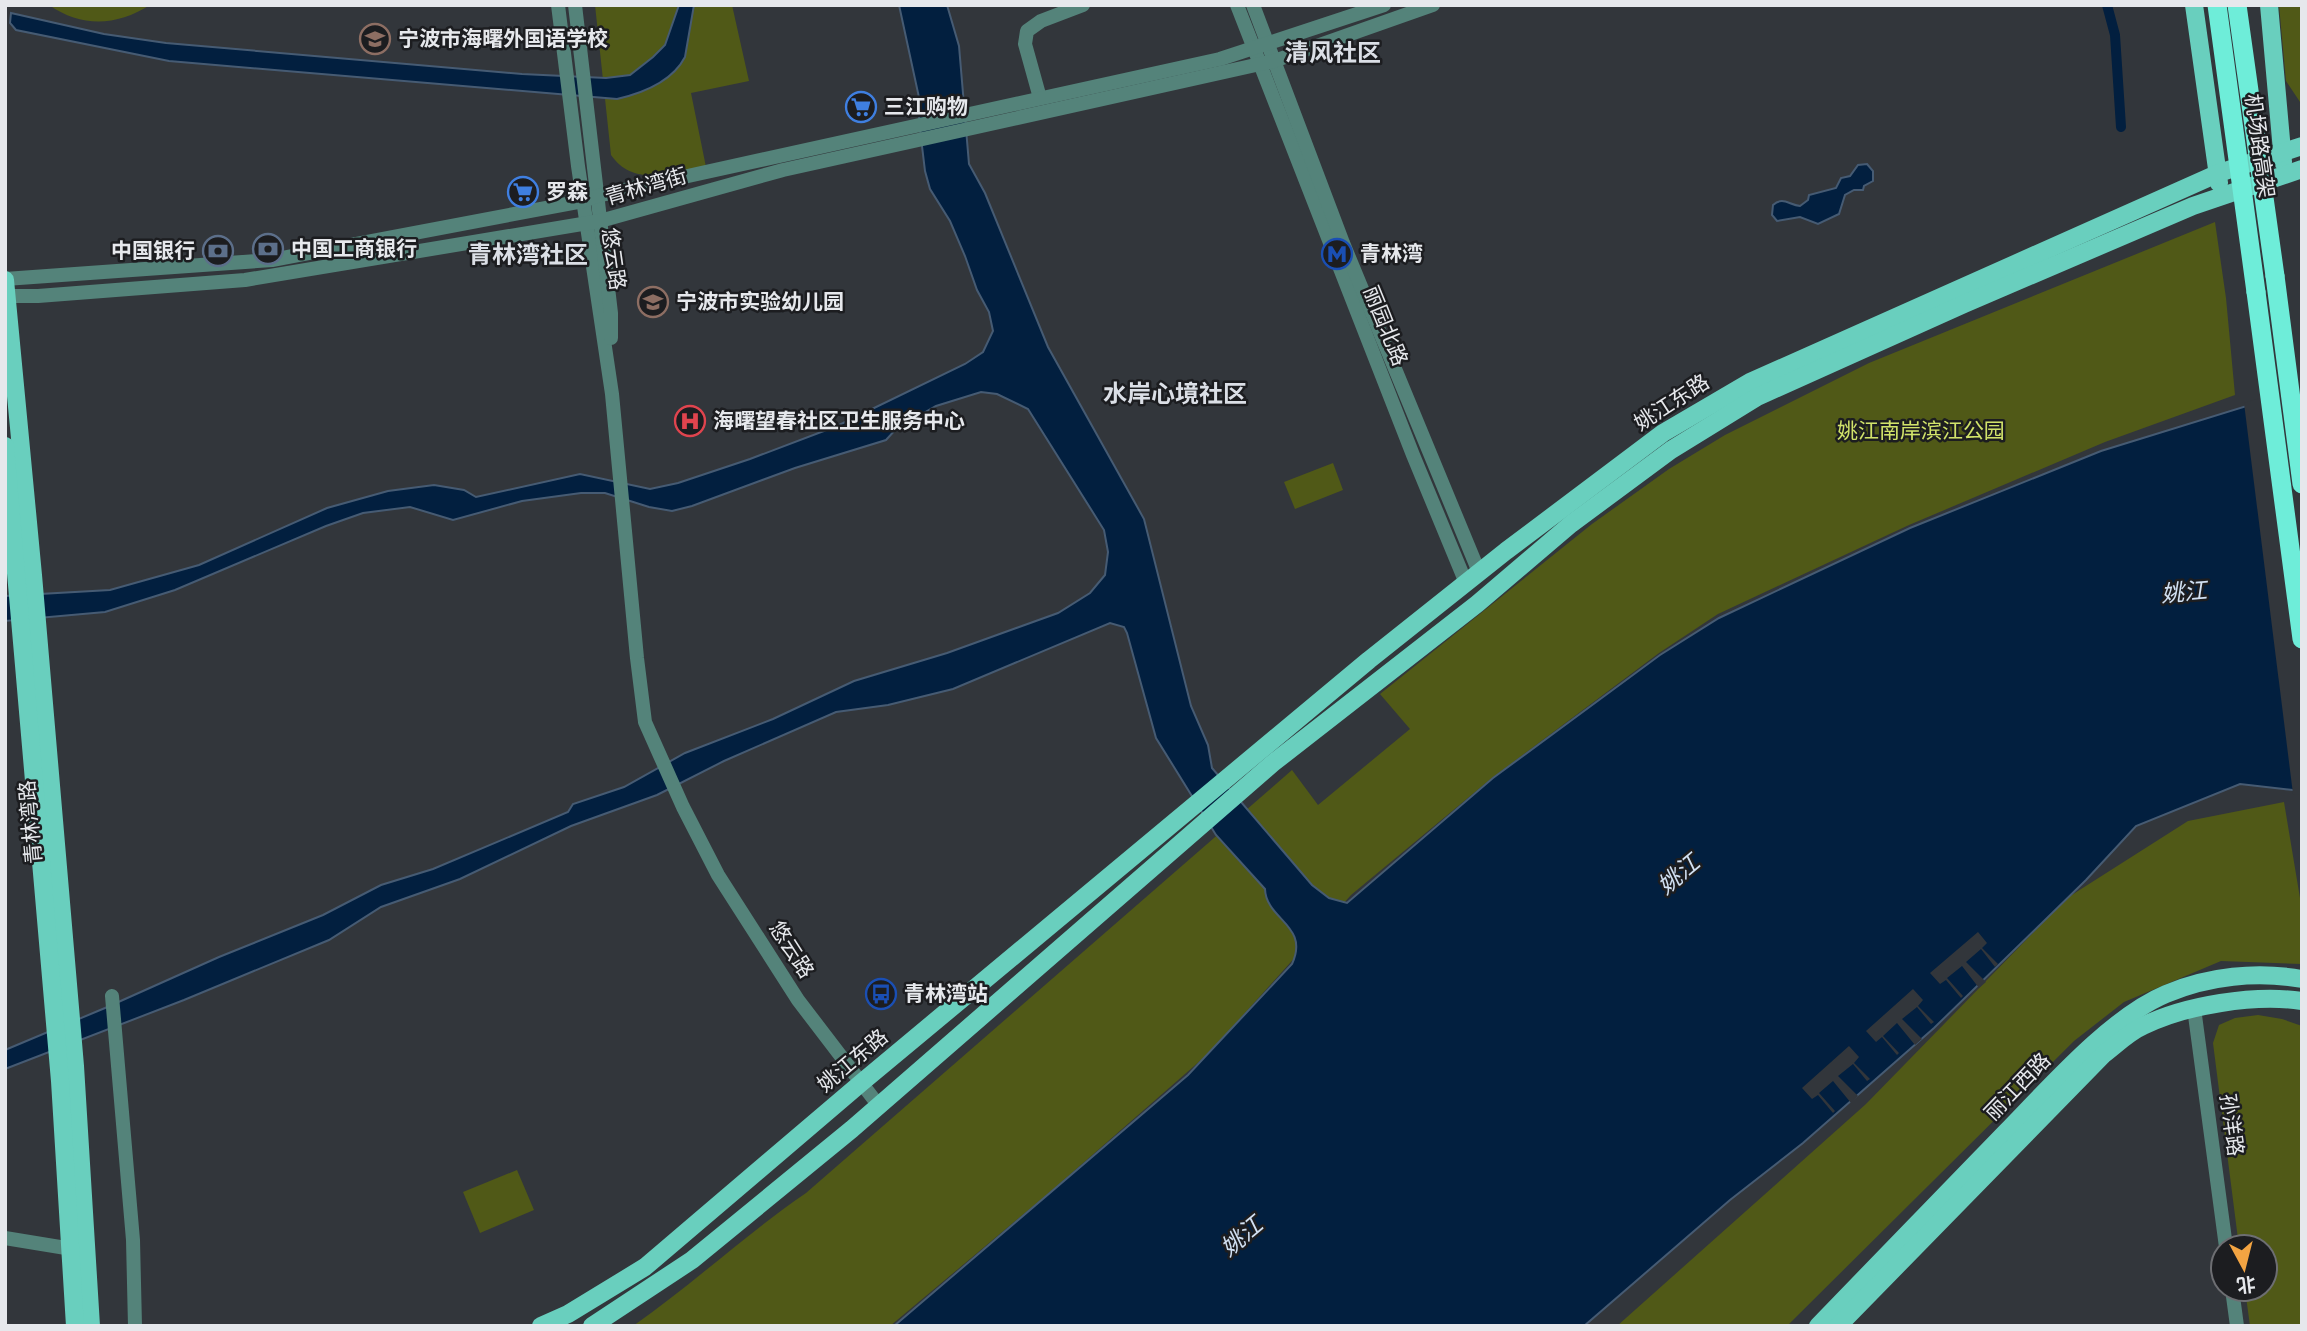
<svg xmlns="http://www.w3.org/2000/svg" width="2307" height="1331" font-family="'Varela Round','Noto Sans SC',sans-serif">
<style>
.green{fill:#505917}
.water{fill:#021f3f;stroke:#465b73;stroke-width:2}
.pier{fill:#32363b}
.lines{fill:none;stroke-linecap:round;stroke-linejoin:round}
.canal{stroke:#021f3f;stroke-width:10}
.minor{stroke:#54837a;stroke-width:14}
.major{stroke:#69cfbe;stroke-width:18}
.highway{stroke:#6eedd9;stroke-width:19}
.highway-bridge{stroke:#6eedd9;stroke-width:19}
.labels{text-anchor:middle;dominant-baseline:central;stroke-width:5;stroke-linejoin:round;paint-order:stroke}
.poi-label{font-size:21px;font-weight:bold;fill:#e6e8ec;stroke:#1c1d20;text-anchor:start}
.street-label{font-size:21px;fill:#e6e8ec;stroke:#1c1d20}
.park-label{font-size:21px;fill:#d1e36a;stroke:#1c1d20}
.water-label{font-size:23px;font-style:italic;fill:#d2e1f3;stroke:#1c1d20}
.quarter-label{font-size:24px;font-weight:bold;fill:#dbdfe6;stroke:#1c1d20}
</style>
<rect width="100%" height="100%" fill="#32363b"/>
<g class="green">
<path d="M49,5l53,2 48,-2c-33,21 -68,23 -101,0z"/>
<path d="M595,5h137l17,76 -58,12 15,74c-35,5 -72,21 -95,-12z"/>
<path d="M2279,5h23v100l-16,-24z"/>
<path d="M2215,222l11,76 9,97 -130,47 -196,83 -191,89 -59,39 -167,125 -141,117 -142,158 -159,139 -160,134h-257c60,-42 113,-92 173,-133l486,-423 26,35 92,-76 -30,-35 212,-170 77,-55 56,-34 144,-72z"/>
<path d="M1333,463l10,27 -48,19 -11,-27z"/>
<path d="M2284,802l18,108v54l-81,-3 -97,41 -50,39 -287,285h-170l249,-222 201,-206 121,-77z"/>
<path d="M2258,1015l24,4 20,7v300h-52l-5,-37h20v-42h-26l-26,-204 6,-18 16,-7z"/>
<path d="M517,1170l17,40 -54,23 -17,-41z"/>
</g>
<g class="water">
<path d="M679,5h15l-9,52c-13,25 -42,36 -68,42l-448,-38 -153,-31 -6,-7 1,-10 93,21 62,9 356,31 84,4 24,-3 23,-18 12,-12z"/>
<path d="M899,5h48l12,41 10,118 16,29 63,154 96,172 47,187 17,39 4,23 100,117 17,13 18,5 146,-125 167,-123 59,-37 191,-90 191,-77 201,-62v402l-62,-7 -104,42 -50,54 -152,148 -131,115 -73,57 -146,126h-690l294,-251 104,-111c18,-39 -26,-44 -27,-75l-49,-54 -60,-97 -29,-105 -3,-6 -14,-4 -157,66 -65,16 -52,7 -112,49 -67,34 -86,31 -111,53 -79,28 -52,33 -145,60 -179,69v-19l100,-42 114,-51 104,-42 58,-30 52,-16 135,-57 5,-8 51,-17 61,-34 88,-34 81,-38 93,-28 111,-40 32,-20 15,-18 3,-23 -4,-22 -76,-121 -31,-15 -16,-2 -45,14 -40,23 -10,11 -91,28 -103,38 -20,5 -23,-4 -44,-14h-24l-59,8 -69,19 -43,-13 -47,6 -37,13 -151,64 -70,22 -100,9v-25l105,-6 89,-25 128,-57 61,-17 46,-6 30,5 12,7 104,-23 70,15 28,-6 72,-24 87,-33 128,-62 18,-12 10,-21 -4,-19 -12,-22 -12,-34 -15,-35 -20,-32 -5,-18 -6,-50 1,-19z"/>
<path d="M1867,164l6,7v10l-9,5 -1,4h-9l-9,5 -6,19 -21,10 -18,-7 -23,4 -5,-6 1,-10c10,-9 16,0 27,1l8,-6 1,-5 27,-7 5,-10 9,-2 8,-11z"/>
</g>
<g class="pier">
<path d="M2302,386v409l-9,-1 -49,-391z"/>
<path d="M1978,932l9,11 -5,5 16,16 -3,3 -14,-18 -15,13 20,20 -7,6 -17,-22 -15,12 16,18 -2,2 -15,-18 -6,4 -10,-11z"/>
<path d="M1913,989l10,11 -5,6 16,16 -3,2 -14,-17 -15,12 20,20 -7,6 -18,-22 -14,13 16,17 -2,2 -15,-18 -6,5 -10,-11z"/>
<path d="M1849,1046l10,11 -5,6 16,16 -3,2 -14,-17 -15,12 20,20 -7,7 -18,-22 -14,12 16,18 -2,2 -15,-18 -6,4 -10,-11z"/>
</g>
<g class="lines">
<path class="canal" d="M2107,5l8,30 6,92"/>
<g class="minor">
<path d="M558,5l20,161 34,228 25,264 8,64 38,85 35,68 80,125 81,106"/>
<path d="M575,5l36,308v25"/>
<path d="M1237,5l176,450 53,128"/>
<path d="M1253,5l90,238 136,329"/>
<path d="M1040,98l-15,-54 2,-13 14,-10 42,-16"/>
<path d="M5,279l267,-19 311,-59 14,-5 623,-137 164,-54"/>
<path d="M5,296h33l207,-16 355,-59 183,-51 491,-109 159,-56"/>
<path d="M112,996l21,244 2,86"/>
<path d="M2194,1008l32,239"/>
<path d="M5,1238l67,11"/>
<path d="M2232,1289l5,37"/>
</g>
<g class="major">
<path d="M2194,5l25,178"/>
<path d="M2269,5l14,157"/>
<path d="M5,280l28,295 42,491 16,260"/>
<path d="M5,446l55,635 15,245"/>
<path d="M541,1326l27,-12 77,-47 216,-184 508,-423 137,-109 157,-118 87,-51 469,-209 83,-27"/>
<path d="M592,1326l100,-66 160,-131 421,-366 204,-159 94,-80 100,-74 86,-53 207,-93 229,-98 109,-37"/>
<path d="M1818,1326c63,-65 126,-130 188,-194 43,-44 105,-115 160,-138 42,-18 91,-23 136,-15"/>
<path d="M1838,1326l266,-272c12,-9 25,-22 39,-28 43,-21 111,-32 159,-25"/>
</g>
<g class="highway">
<path d="M2275,276l27,208"/>
<path d="M2256,292l46,347"/>
</g>
<g class="highway-bridge">
<path d="M2217,5l39,287"/>
<path d="M2237,5l38,271"/>
</g>
</g>
<defs>
<g id="school-ring" transform="scale(1.575)"><circle r="9.5" fill="#1c1d20" stroke="#8d6e63" stroke-width="1.5"/><path d="M0-5L7-2L0 1L-7-2ZM-4 1L0 2.5L4 1V4Q0 6-4 4Z" fill="#8d6e63"/></g>
<g id="supermarket-ring" transform="scale(1.575)"><circle r="9.5" fill="#1c1d20" stroke="#3f7fe0" stroke-width="1.5"/><path d="M-6-5.5h2.5l.6 2H6L4.5 2H-2.5L-4.4-4H-6ZM-1.5 3.2a1.3 1.3 0 1 0 .1 0ZM3 3.2a1.3 1.3 0 1 0 .1 0Z" fill="#3f7fe0"/></g>
<g id="bank-ring" transform="scale(1.575)"><circle r="9.5" fill="#1c1d20" stroke="#5c6f8a" stroke-width="1.5"/><path d="M-6-4H6V4H-6ZM0-2.3a2.3 2.3 0 1 0 0 4.6a2.3 2.3 0 1 0 0-4.6Z" fill="#5c6f8a"/></g>
<g id="metro-ring" transform="scale(1.575)"><circle r="9.5" fill="#1c1d20" stroke="#1a4fb4" stroke-width="1.5"/><path d="M-5.5 5V-5H-3L0 0L3-5H5.5V5H3V-.5L0 4L-3-.5V5Z" fill="#1a4fb4"/></g>
<g id="hospital-ring" transform="scale(1.575)"><circle r="9.5" fill="#1c1d20" stroke="#e0444e" stroke-width="1.5"/><path d="M-5-5h3v3.5h4V-5h3V5h-3V1.5h-4V5h-3Z" fill="#e0444e"/></g>
<g id="bus-ring" transform="scale(1.575)"><circle r="9.5" fill="#1c1d20" stroke="#1a4fb4" stroke-width="1.5"/><path d="M-5-6H5V4H4V6H2V4H-2V6H-4V4H-5ZM-3.5-4V0h7V-4ZM-3.5 1.2v1.5H-2V1.2ZM2 1.2v1.5H3.5V1.2Z" fill="#1a4fb4"/></g>
</defs>
<g fill-rule="evenodd">
<use href="#school-ring" x="375" y="39"/>
<use href="#supermarket-ring" x="861" y="107"/>
<use href="#supermarket-ring" x="523" y="192"/>
<use href="#bank-ring" x="268" y="249"/>
<use href="#bank-ring" x="218" y="251"/>
<use href="#metro-ring" x="1337" y="254"/>
<use href="#school-ring" x="653" y="302"/>
<use href="#hospital-ring" x="690" y="421"/>
<use href="#bus-ring" x="881" y="994"/>
</g>
<g class="labels">
<g class="poi-label">
<text x="398" y="39">宁波市海曙外国语学校</text>
<text x="884" y="107">三江购物</text>
<text x="546" y="192">罗森</text>
<text x="291" y="249">中国工商银行</text>
<text x="195" y="251" text-anchor="end">中国银行</text>
<text x="1360" y="254">青林湾</text>
<text x="676" y="302">宁波市实验幼儿园</text>
<text x="713" y="421">海曙望春社区卫生服务中心</text>
<text x="904" y="994">青林湾站</text>
</g>
<g class="street-label">
<text transform="translate(2259 146) rotate(82)">机场路高架</text>
<text transform="translate(646 187) rotate(-16)">青林湾街</text>
<text transform="translate(613 259) rotate(82)">悠云路</text>
<text transform="translate(1385 326) rotate(68)">丽园北路</text>
<text transform="translate(1672 403) rotate(-33)">姚江东路</text>
<text transform="translate(31 822) rotate(-95)">青林湾路</text>
<text transform="translate(791 950) rotate(57)">悠云路</text>
<text transform="translate(853 1061) rotate(-40)">姚江东路</text>
<text transform="translate(2018 1087) rotate(-46)">丽江西路</text>
<text transform="translate(2231 1125) rotate(82)">孙洋路</text>
</g>
<g class="park-label">
<text x="1921" y="431">姚江南岸滨江公园</text>
</g>
<g class="water-label">
<text transform="translate(2184 593) rotate(-5)">姚江</text>
<text transform="translate(1679 875) rotate(-40)">姚江</text>
<text transform="translate(1242 1237) rotate(-40)">姚江</text>
</g>
<g class="quarter-label">
<text x="1333" y="53">清风社区</text>
<text x="528" y="255">青林湾社区</text>
<text x="1175" y="394">水岸心境社区</text>
</g>
</g>
<rect width="2307" height="1331" fill="none" stroke="#e6e8ec" stroke-width="14"/>
<g transform="translate(2244 1268) rotate(173)"><circle r="33" fill="#1c1d20" stroke="#6d6e72" stroke-width="2"/>
<path d="M0-5L12 26L0 18L-12 26Z" fill="#f3a442"/>
<text y="-10" font-size="19" font-weight="bold" text-anchor="middle" fill="#e6e8ec">北</text>
</g>
</svg>
